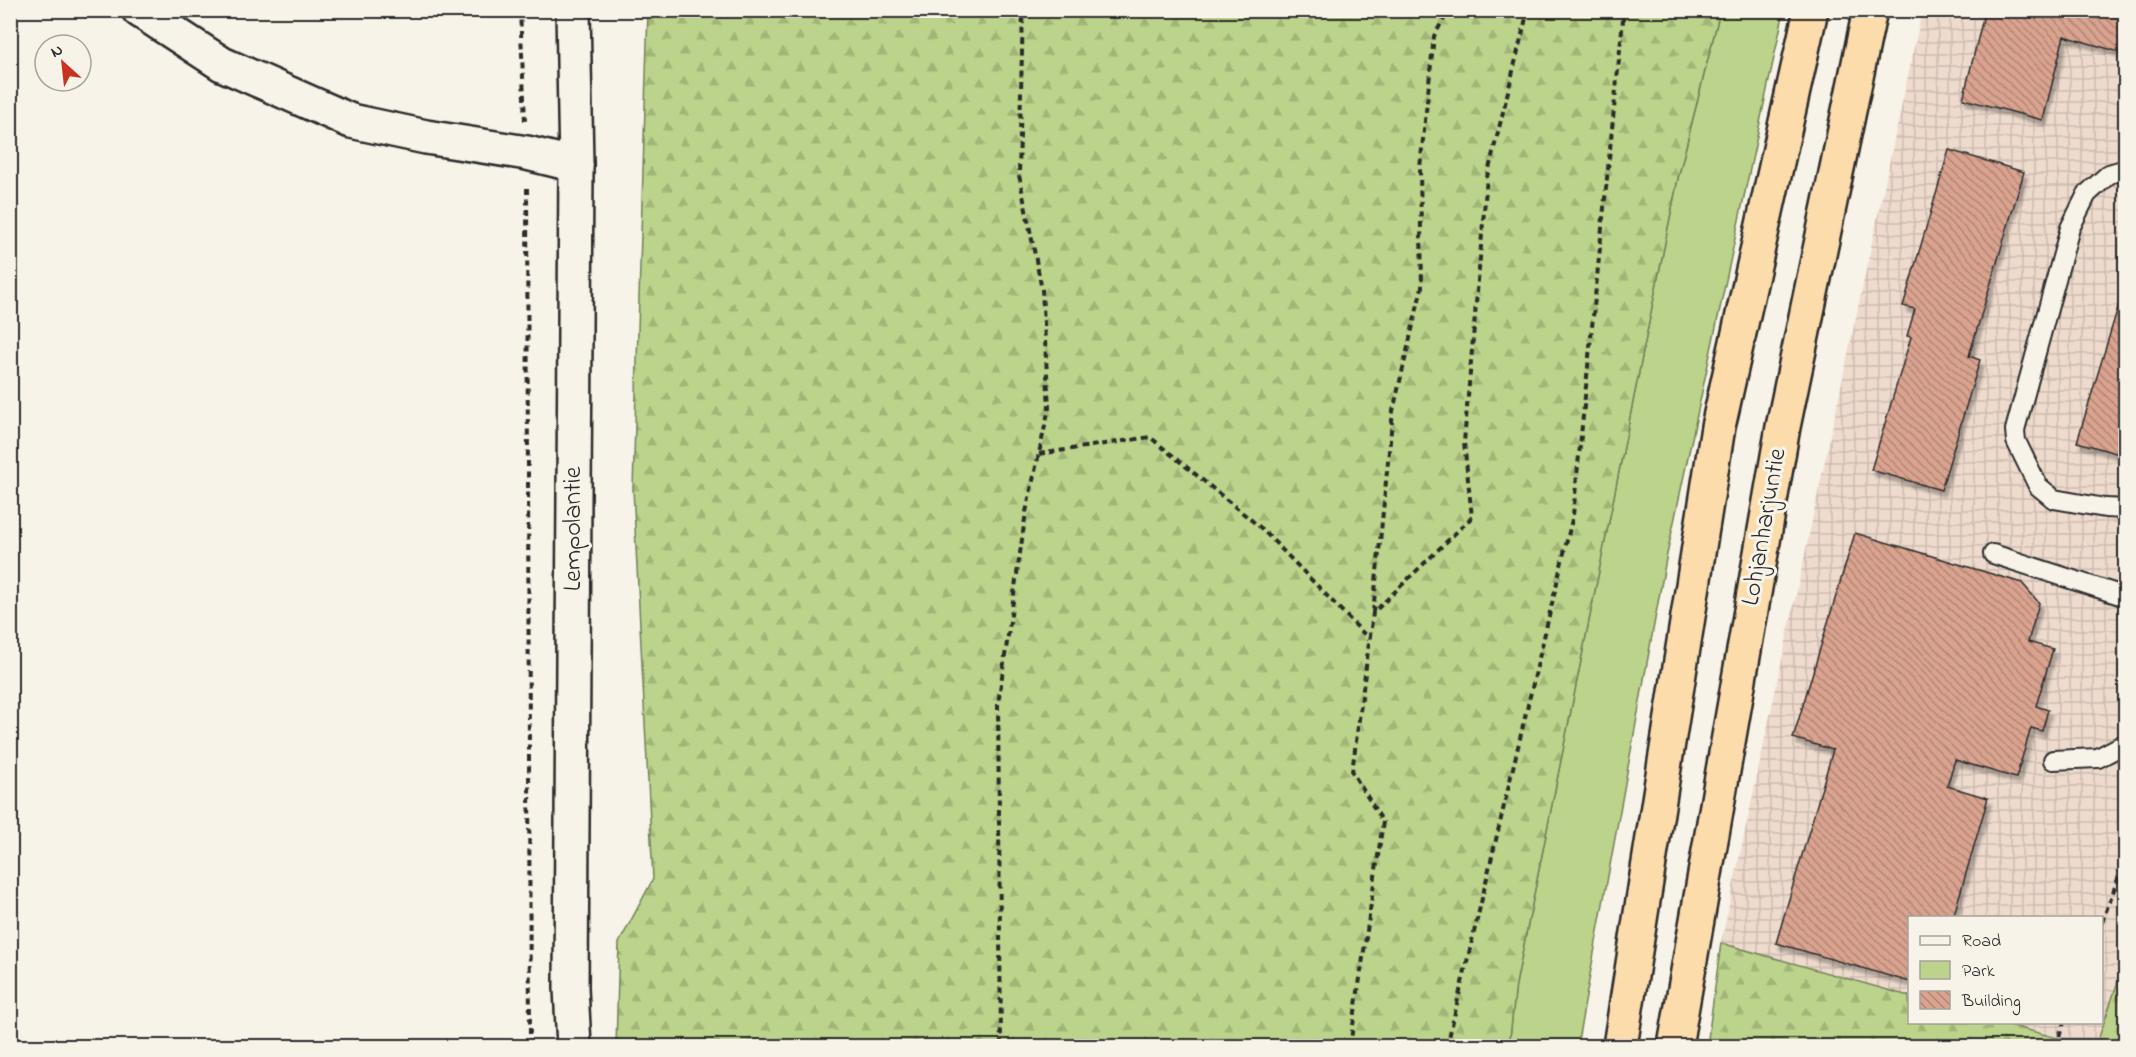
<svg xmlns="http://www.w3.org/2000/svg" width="2136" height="1057" font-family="'Indie Flower',sans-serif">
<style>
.industrial{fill:url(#industrial-grid)}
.green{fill:#bbd38a;stroke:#737f5a;stroke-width:1.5}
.forest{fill:url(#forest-firs);stroke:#737f5a;stroke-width:1.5}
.building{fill:url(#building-back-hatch);stroke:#2b2b2b;stroke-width:1.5;filter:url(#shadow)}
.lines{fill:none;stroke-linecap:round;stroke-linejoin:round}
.lane-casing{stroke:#2b2b2b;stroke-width:22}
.street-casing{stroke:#2b2b2b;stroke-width:38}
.secondary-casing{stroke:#2b2b2b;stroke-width:38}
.highway-casing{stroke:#2b2b2b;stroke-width:38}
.path{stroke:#2b2b2b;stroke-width:4;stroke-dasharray:6 4.5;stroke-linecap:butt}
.lane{stroke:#f7f3e8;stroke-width:18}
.street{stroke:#f7f3e8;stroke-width:33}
.secondary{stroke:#f7f3e8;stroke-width:33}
.highway{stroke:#fddcac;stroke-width:33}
.labels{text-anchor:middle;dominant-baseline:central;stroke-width:6;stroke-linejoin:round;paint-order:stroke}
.street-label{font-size:26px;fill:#2b2b2b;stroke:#f7f3e8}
</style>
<defs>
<pattern id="industrial-grid" width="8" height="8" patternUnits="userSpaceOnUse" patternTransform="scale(1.5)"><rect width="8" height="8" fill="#eedbcd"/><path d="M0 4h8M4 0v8" fill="none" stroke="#ccbcb0"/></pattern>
<pattern id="forest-firs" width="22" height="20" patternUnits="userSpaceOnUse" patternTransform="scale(1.5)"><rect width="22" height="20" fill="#bbd38a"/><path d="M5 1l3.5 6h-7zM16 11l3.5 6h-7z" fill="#a1b577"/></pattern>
<pattern id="building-back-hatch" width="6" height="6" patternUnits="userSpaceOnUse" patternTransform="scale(1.5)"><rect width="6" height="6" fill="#d9a38f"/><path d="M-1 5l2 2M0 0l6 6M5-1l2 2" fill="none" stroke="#b08575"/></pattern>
<filter id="shadow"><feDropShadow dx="3.5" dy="6" stdDeviation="1.5" flood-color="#0004"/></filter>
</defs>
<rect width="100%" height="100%" fill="#f7f3e8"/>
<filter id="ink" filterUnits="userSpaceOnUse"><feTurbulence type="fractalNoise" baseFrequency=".0167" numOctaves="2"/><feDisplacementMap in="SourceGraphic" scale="12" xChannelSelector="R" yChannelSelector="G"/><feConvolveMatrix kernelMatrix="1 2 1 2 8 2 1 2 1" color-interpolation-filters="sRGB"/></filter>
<g filter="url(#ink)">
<path class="industrial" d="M1922,11h203l1,951 -30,84h-9l-85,-23 100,-1v-104h-192l-1,78 -188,-53z"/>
<path class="green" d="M1720,11h64l-118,548 -89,487h-68l7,-62 162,-806z"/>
<g class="forest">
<path d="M648,11h1072l-42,167 -162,806 -7,62h-893l3,-103 34,-64 -20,-390z"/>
<path d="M1721,943l188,53 1,26 92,1 85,23h-380z"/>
<path d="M2125,961v85h-29z"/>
</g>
<g class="building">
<path d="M1985,10h141v44l-62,-18 -21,84 -80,-21z"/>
<path d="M1949,150l75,22 -55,184 11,4 -39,130 -70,-20 40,-133 -4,-1 8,-27 -12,-3z"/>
<path d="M2126,281v175l-49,-14z"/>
<path d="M1855,533l167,50 17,20 -11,39 25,7 -17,57 12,4 -6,21 -11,-3 -15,50 -61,-18 -8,26 41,12 -35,120h-43v64l-134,-39 57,-193 -40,-12z"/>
</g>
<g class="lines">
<g class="lane-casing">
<g id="lane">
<path d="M2126,169l-17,5 -22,20 -17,34 -55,202 1,11 22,45 16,13 51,9 21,1"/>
<path d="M1993,554l133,43"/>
<path d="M2053,760l45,-2 28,-15"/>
</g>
</g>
<g class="street-casing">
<path id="street" d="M139,10l83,54 129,57 75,16 101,16 49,12"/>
</g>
<g class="secondary-casing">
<path id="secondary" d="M573,10l3,155 -5,823 3,58"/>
</g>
<g class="highway-casing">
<g id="highway">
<path d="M1620,1046l98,-619 93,-417"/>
<path d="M1675,1046l108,-619 87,-417"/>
</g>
</g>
<g class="path">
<path d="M520,10l5,111"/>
<path d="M527,188l3,858"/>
<path d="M1039,454l111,-17 111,91 108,111"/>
<path d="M1373,612l20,-201 29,-124 -2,-119 14,-132 15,-26"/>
<path d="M2102,922l24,-65"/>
<path d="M1001,1046l-3,-342 28,-192 23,-104 -7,-118 -23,-115 4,-165"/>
<path d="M1350,1046l33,-224 -31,-50 21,-159 99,-96 -8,-75 23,-265 41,-167"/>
<path d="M1447,1046l126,-531 51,-505"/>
<path d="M2056,1046l8,-24"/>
</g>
<use href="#lane" class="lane"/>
<use href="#street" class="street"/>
<use href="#secondary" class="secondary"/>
<use href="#highway" class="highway"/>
</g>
</g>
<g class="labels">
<g class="street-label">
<text transform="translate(1765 527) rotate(-80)">Lohjanharjuntie</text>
<text transform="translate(574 529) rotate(-90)">Lempolantie</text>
</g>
</g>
<rect width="2136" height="1057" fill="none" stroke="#f7f3e8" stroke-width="36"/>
<rect x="18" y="18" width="2100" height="1021" fill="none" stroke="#2b2b2b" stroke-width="2" filter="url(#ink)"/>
<rect x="1908" y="916" width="195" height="108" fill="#f7f3e8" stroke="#a5a39c" stroke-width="1.5"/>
<rect x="1920" y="936" width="30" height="9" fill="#f7f3e8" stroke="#a5a39c" stroke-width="1.5"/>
<text x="1962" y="946" font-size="18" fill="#2b2b2b">Road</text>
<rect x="1920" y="961" width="30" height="18" fill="#bbd38a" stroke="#a5a39c" stroke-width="1.5"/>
<text x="1962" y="976" font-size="18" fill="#2b2b2b">Park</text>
<rect x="1920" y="991" width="30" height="18" fill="url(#building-back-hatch)" stroke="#a5a39c" stroke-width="1.5"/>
<text x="1962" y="1006" font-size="18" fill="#2b2b2b">Building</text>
<g transform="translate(63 63) rotate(333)"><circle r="28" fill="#f7f3e8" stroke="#a5a39c" stroke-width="1.5"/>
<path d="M0-4.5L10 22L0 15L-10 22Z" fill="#c8321e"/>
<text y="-9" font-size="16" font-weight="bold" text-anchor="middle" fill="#2b2b2b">N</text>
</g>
</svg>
